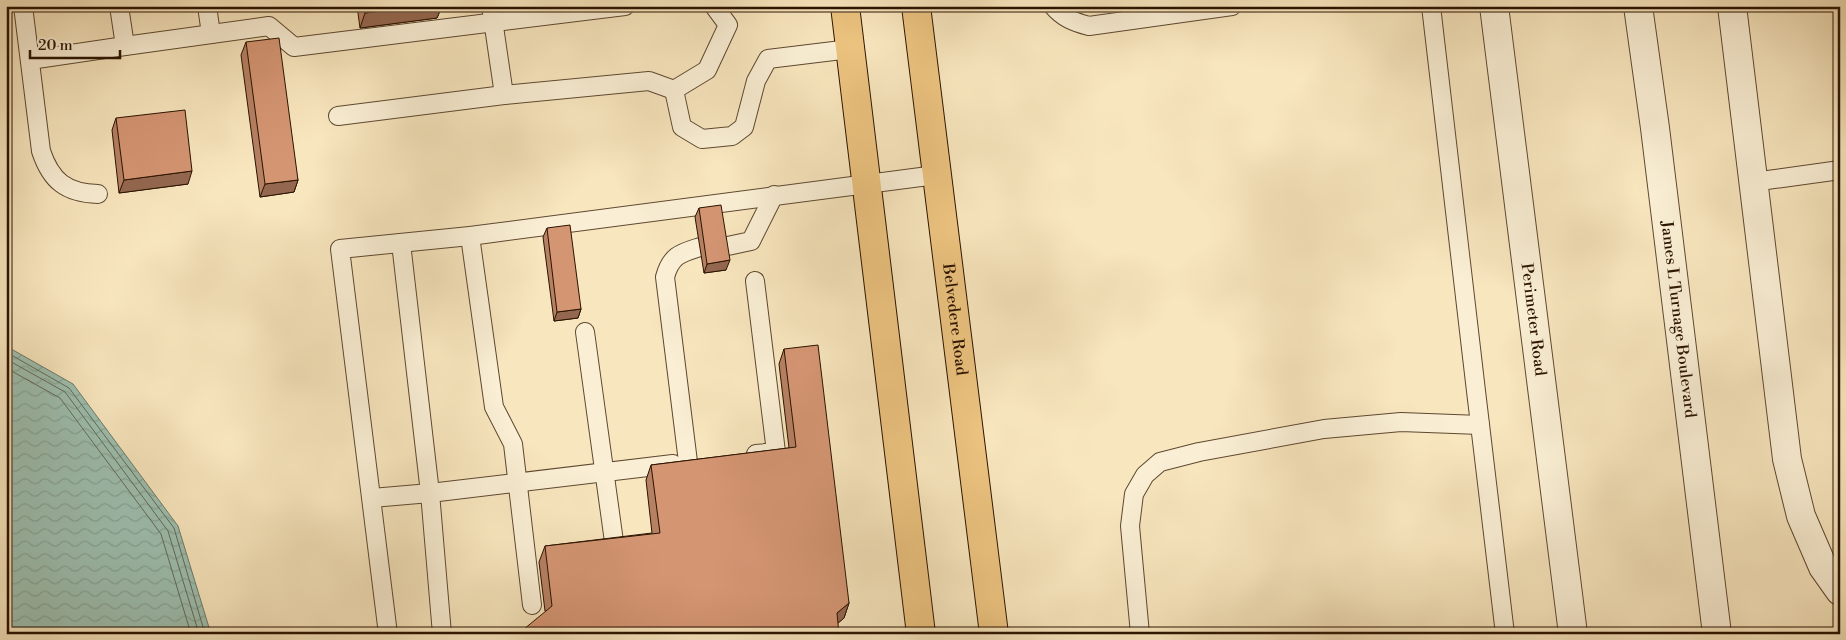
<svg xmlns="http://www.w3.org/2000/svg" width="1846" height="640" font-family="'Libre Bodoni',serif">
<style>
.water{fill:url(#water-waves);stroke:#6f7b6a}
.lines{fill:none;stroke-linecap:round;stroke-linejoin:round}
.shore{stroke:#646a58;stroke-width:1}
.service-casing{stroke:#5e4830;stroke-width:20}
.minor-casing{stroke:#5e4830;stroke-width:30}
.tertiary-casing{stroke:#5e4830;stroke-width:30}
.primary-casing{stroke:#2b1300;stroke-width:30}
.service{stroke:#faefd5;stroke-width:18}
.minor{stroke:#faefd5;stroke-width:28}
.tertiary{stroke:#faefd5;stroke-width:28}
.primary{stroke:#ecc37f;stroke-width:28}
.wall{fill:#b68063;stroke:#2b1300}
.shaded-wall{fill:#946850;stroke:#2b1300}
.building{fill:#d49573;stroke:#2b1300}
.labels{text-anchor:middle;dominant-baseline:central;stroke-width:4;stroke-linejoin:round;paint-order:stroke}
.street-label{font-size:16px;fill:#2b1300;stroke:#faefd5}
</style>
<defs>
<pattern id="water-waves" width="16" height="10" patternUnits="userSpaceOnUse" patternTransform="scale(1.25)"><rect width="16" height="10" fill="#9dc0b1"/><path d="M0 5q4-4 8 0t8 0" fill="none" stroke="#87a496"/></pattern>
</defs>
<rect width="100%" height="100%" fill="#f8e6be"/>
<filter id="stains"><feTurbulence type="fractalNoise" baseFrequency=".004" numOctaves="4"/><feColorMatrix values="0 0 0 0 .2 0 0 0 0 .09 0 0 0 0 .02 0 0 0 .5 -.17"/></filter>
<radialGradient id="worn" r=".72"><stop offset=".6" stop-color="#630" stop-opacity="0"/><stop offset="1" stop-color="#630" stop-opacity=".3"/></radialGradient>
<path class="water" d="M6,346l67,38 105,142 33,108h-205z"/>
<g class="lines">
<g class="shore">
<path d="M6,352l63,36 105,140 31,106"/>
<path d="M6,359l59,33 103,139 31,103"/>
<path d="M6,368l54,30 101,136 30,100"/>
</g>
<g class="service-casing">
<g id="service">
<path d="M23,6l18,145c10,30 25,42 57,43"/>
<path d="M207,6l4,28"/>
<path d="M491,6l13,89"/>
<path d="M1053,6c10,12 21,16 36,20l143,-20"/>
<path d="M1431,6l45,385 29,243"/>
<path d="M125,46l144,-20 25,21 331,-41"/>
<path d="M30,60l95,-14 -6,-40"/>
<path d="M674,90l8,37 20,12 30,-3 12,-9 12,-46 12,-22 82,-10"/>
<path d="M674,90l33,-20 21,-45 -14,-19"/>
<path d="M338,116l166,-21 145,-14 25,9"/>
<path d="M1753,182l87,-12"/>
<path d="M470,236l24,171 19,37 19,161"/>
<path d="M401,243l29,250 12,141"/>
<path d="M723,247l28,-6 23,-46"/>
<path d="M755,281l21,171 -20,2"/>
<path d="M585,332l30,217"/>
<path d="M688,462l-23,-185c6,-22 16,-24 35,-30"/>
<path d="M372,498l58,-5 243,-29"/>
<path d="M388,634l-48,-385 130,-13 466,-61"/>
<path d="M1140,634l-10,-108 4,-32 11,-19 15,-13 39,-10 125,-23 77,-7 79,3"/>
</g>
</g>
<g class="minor-casing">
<path id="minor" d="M1732,6l55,453 14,57 22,51 17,24"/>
</g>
<g class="tertiary-casing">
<g id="tertiary">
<path id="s1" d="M1494,6l79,628"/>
<path id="s2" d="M1638,6l17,122 62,506"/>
</g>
</g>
<g class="primary-casing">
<g id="primary">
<path d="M845,6l76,628"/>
<path id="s3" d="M916,6l78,628"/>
</g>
</g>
<use href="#service" class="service"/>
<use href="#minor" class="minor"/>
<use href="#tertiary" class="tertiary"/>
<use href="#primary" class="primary"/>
</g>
<g class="wall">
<path d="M357,6h85l-5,12 -77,10z"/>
<path d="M246,42l52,138 -4,12 -34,5 -19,-142z"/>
<path d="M116,118l72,66 -69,9 -7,-63z"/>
<path d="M699,208l27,62 -22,3 -9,-56z"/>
<path d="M547,228l34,81 -3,9 -24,3 -11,-84z"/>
<path d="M784,349l65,254 -5,15 -6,5 -293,-12 -6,-49 6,-16 107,-13 -6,-53 5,-15 138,-17 -10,-84z"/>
</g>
<g class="shaded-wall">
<path d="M308,6h22l-24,3z"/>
<path d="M416,6h26l-5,12 -77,10 5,-15z"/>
<path d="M192,171l-4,13 -69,9 5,-13z"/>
<path d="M298,180l-4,12 -34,5 5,-13z"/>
<path d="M730,260l-4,10 -22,3 3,-9z"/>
<path d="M581,309l-3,9 -24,3 3,-9z"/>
<path d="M849,603l-5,15 -13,11 6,-16z"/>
</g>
<g class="building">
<path d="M365,6h51l-51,7z"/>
<path d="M279,38l19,142 -33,4 -19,-142z"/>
<path d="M185,110l7,61 -68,9 -8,-62z"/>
<path d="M721,205l9,55 -23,4 -8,-56z"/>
<path d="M570,225l11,84 -24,3 -10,-84z"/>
<path d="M818,345l31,258 -12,10 2,21h-321l34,-28 -7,-60 115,-13 -9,-68 145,-18 -12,-98z"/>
</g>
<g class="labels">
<g class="street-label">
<text stroke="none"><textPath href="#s3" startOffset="316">Belvedere Road</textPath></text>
<text stroke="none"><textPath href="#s1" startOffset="316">Perimeter Road</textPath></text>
<text stroke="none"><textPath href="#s2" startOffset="316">James L Turnage Boulevard</textPath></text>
</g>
</g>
<rect width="1846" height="640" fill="none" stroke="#f8e6be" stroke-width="25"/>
<rect x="8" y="8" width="1831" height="625" fill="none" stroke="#2b1300" stroke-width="2.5"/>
<rect x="12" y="12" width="1821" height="615" fill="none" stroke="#2b1300"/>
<path d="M30 50v8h90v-8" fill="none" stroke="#2b1300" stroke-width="2.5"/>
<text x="38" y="50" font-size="15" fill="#2b1300" stroke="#faefd5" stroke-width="4" paint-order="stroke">20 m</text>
<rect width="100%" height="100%" filter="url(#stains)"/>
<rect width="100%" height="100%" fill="url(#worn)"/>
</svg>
